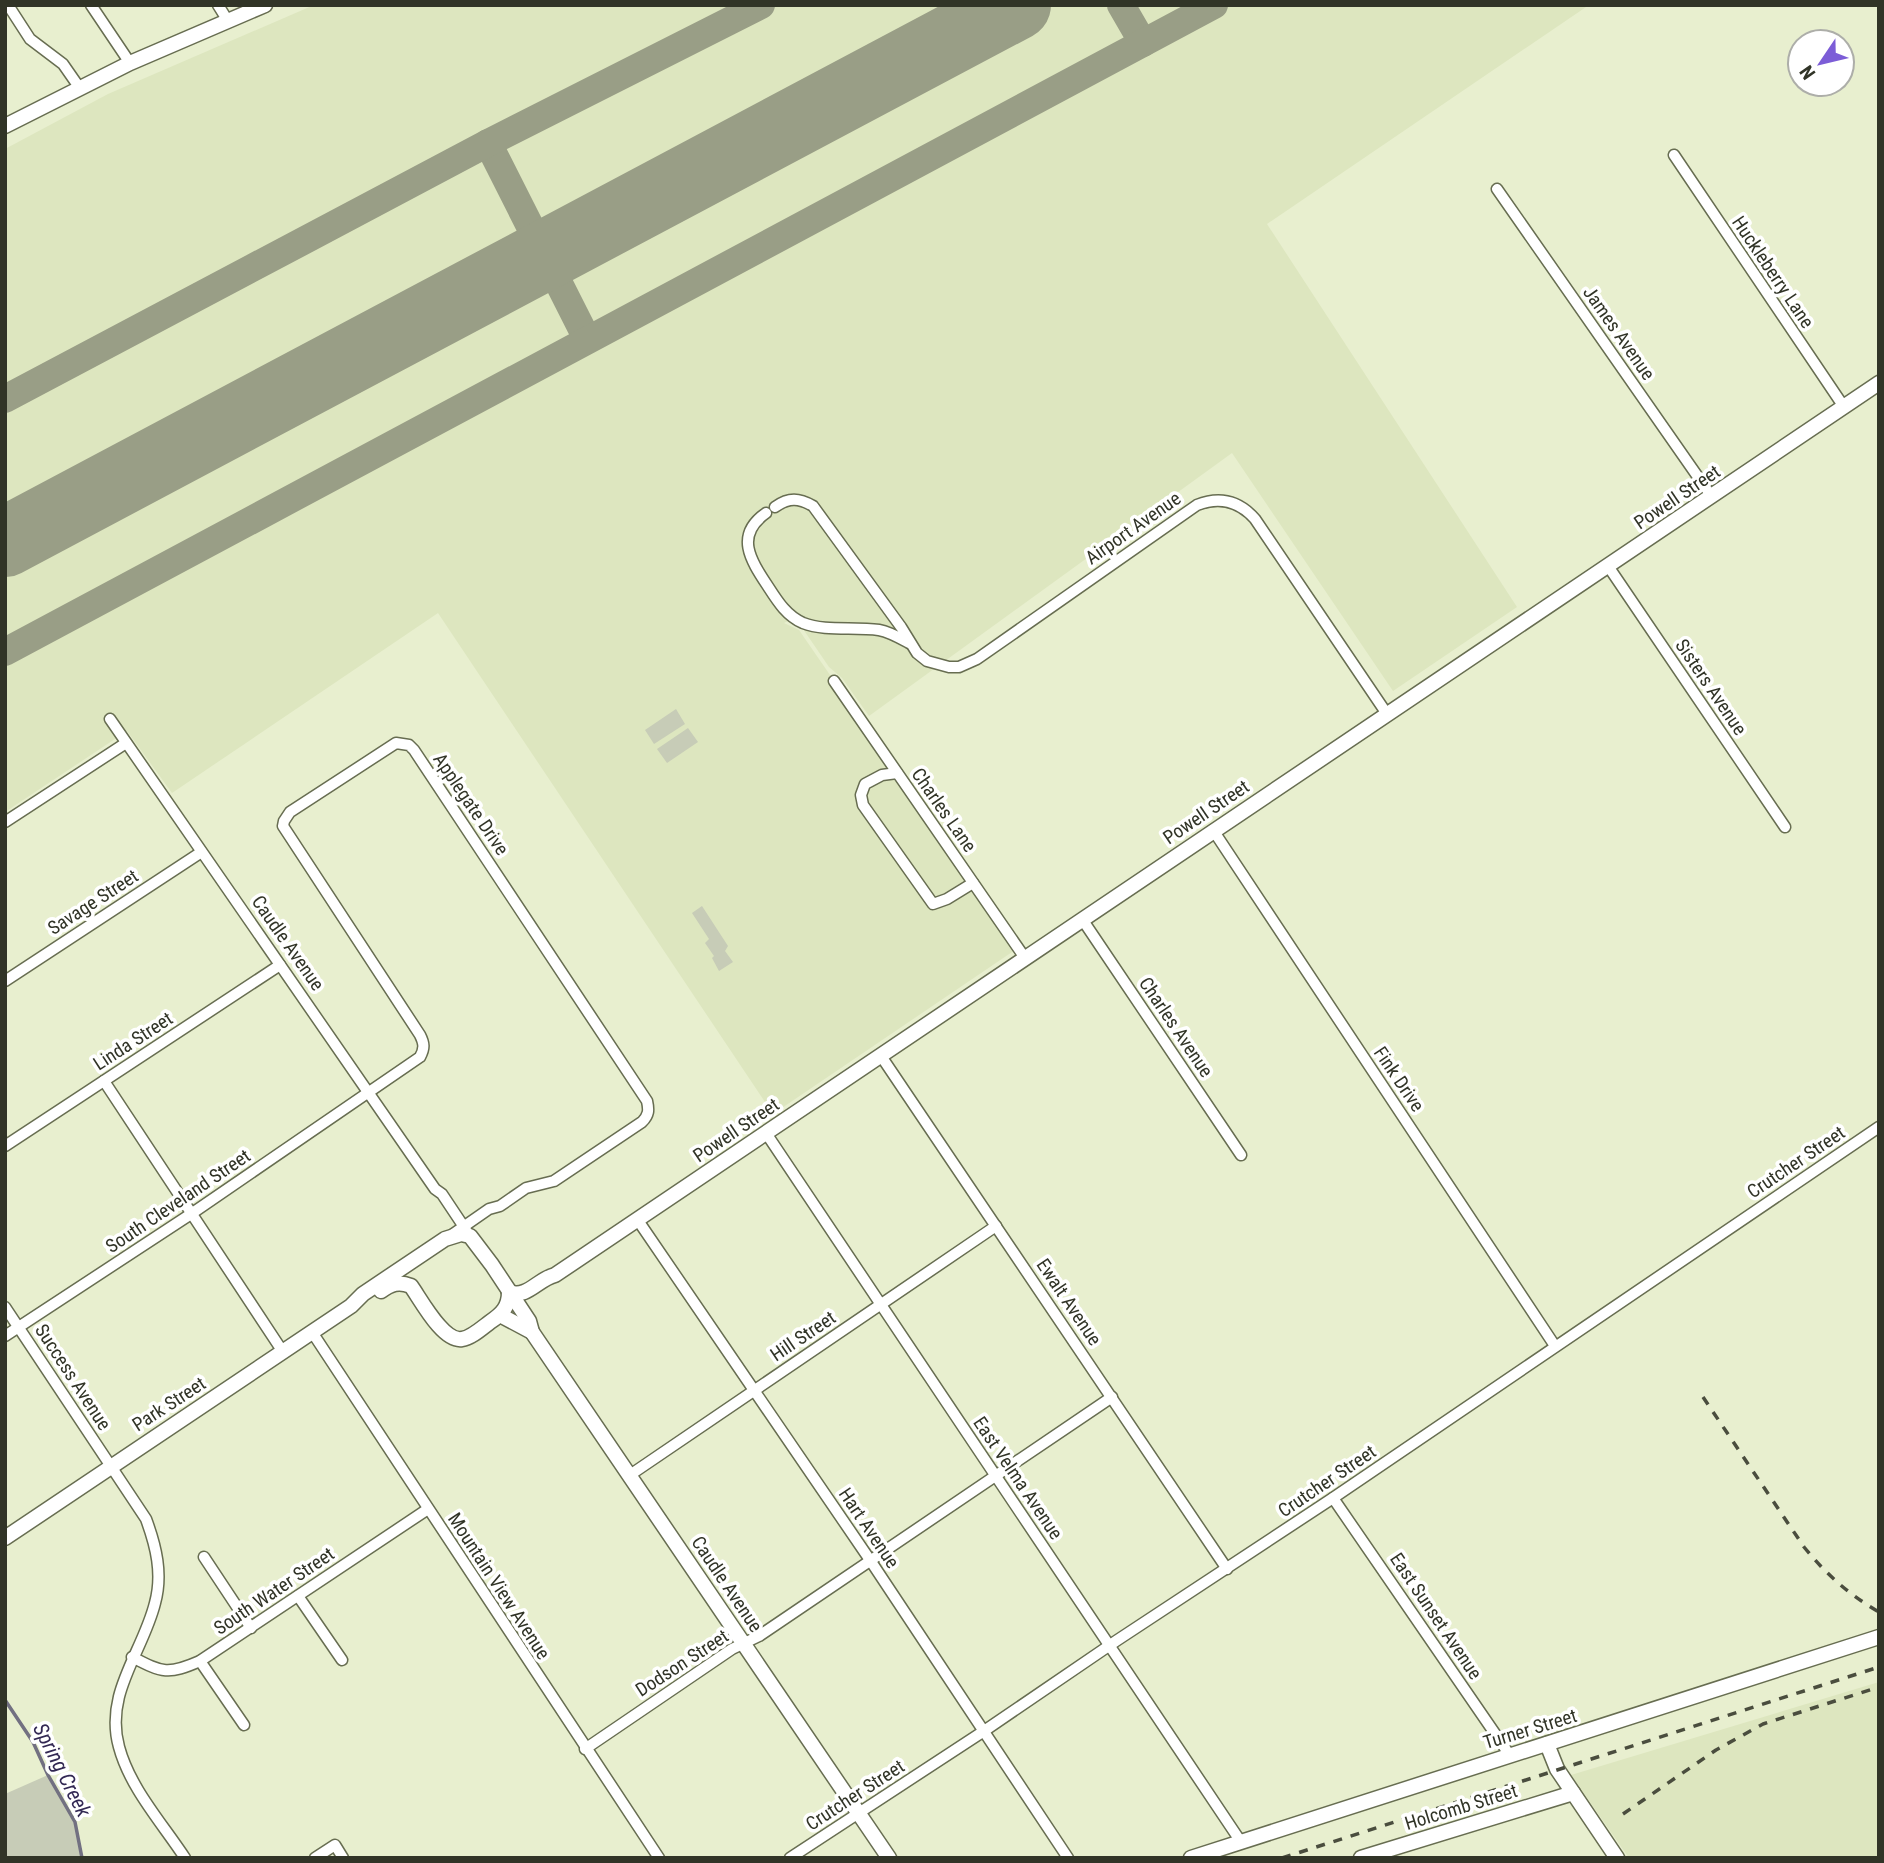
<svg xmlns="http://www.w3.org/2000/svg" width="1884" height="1863" font-family="'Roboto Condensed',sans-serif">
<style>
.built{fill:#dde6bf}
.green{fill:#c7ccb7}
.lines{fill:none;stroke-linecap:round;stroke-linejoin:round}
.stream{stroke:#727081;stroke-width:3.5}
.taxiway{stroke:#999e86;stroke-width:28}
.runway{stroke:#999e86;stroke-width:70}
.street-casing{stroke:#676d51;stroke-width:13}
.secondary-casing{stroke:#676d51;stroke-width:17}
.street{stroke:#fff;stroke-width:10}
.secondary{stroke:#fff;stroke-width:14}
.rail{stroke:#4a4d3e;stroke-width:3.5;stroke-dasharray:9 9;stroke-linecap:butt}
.labels{text-anchor:middle;dominant-baseline:central;stroke-width:7;stroke-linejoin:round;paint-order:stroke}
.street-label{font-size:19px;fill:#313427;stroke:#fff}
.water-label{font-size:21px;font-style:italic;fill:#322853;stroke:#fff}
</style>
<rect width="100%" height="100%" fill="#e8efcf"/>
<g class="built">
<path d="M314,5h1275l-322,219 250,383 -124,84 -161,-238 -363,263 -27,-38 -13,-11 -28,-41 -13,-5 -4,2 15,7 219,318 -245,166 -335,-501 -266,180 -45,-62 -122,81v-663l103,-55z"/>
<path d="M1879,1682v176h-250l-58,-83z"/>
</g>
<g class="green">
<path d="M676,709l9,15 -31,20 -9,-14z"/>
<path d="M688,728l10,14 -31,21 -10,-14z"/>
<path d="M702,906l26,40 -3,5 8,11 -14,9 -7,-13 2,-2 -9,-13 4,-4 -17,-26z"/>
<path d="M48,1775l27,47 7,36h-77v-64z"/>
</g>
<g class="lines">
<path class="stream" d="M5,1700l28,42 15,33 27,47 7,36"/>
<g class="taxiway">
<path d="M1121,5l22,38"/>
<path d="M488,143l99,196"/>
<path d="M5,399l483,-256 273,-138"/>
<path d="M5,652l1209,-647"/>
</g>
<path class="runway" d="M5,542l1011,-537"/>
<g class="street-casing">
<g id="street">
<path d="M8,5l22,34 33,25 16,23"/>
<path d="M91,5l39,58"/>
<path d="M218,5l10,16"/>
<path d="M1674,155l170,252"/>
<path d="M1497,189l215,308"/>
<path d="M775,507c14,-10 24,-9 38,-1l88,121 16,26 10,8 22,6h10l18,-8 220,-154c23,-9 42,-4 58,14l132,195"/>
<path d="M766,513c-33,23 -14,49 3,75 9,14 18,28 34,35 23,9 52,3 76,7 11,2 21,8 30,13"/>
<path d="M1608,566l177,261"/>
<path d="M834,681l191,277"/>
<path d="M110,719l325,470 7,5 24,36"/>
<path d="M897,773l-15,2 -17,9 -4,11 2,10 70,99 14,-5 26,-16"/>
<path d="M5,822l121,-79"/>
<path d="M1213,830l342,516"/>
<path d="M1082,919l159,236"/>
<path d="M5,981l195,-128"/>
<path d="M881,1056l346,513"/>
<path d="M104,1081l179,271"/>
<path d="M766,1133l475,709"/>
<path d="M5,1146l275,-181"/>
<path d="M637,1219l233,341 198,298"/>
<path d="M5,1307l141,212c10,27 17,55 9,84 -12,49 -51,90 -36,144 11,41 43,76 66,111"/>
<path d="M312,1332l347,526"/>
<path d="M5,1336l186,-122 229,-157c5,-9 4,-14 0,-22l-137,-209 1,-5 6,-9 106,-69 13,2 5,5 233,351c2,9 2,14 -5,21l-88,59 -28,7 -26,18 -11,3 -36,25"/>
<path d="M630,1475l366,-249"/>
<path d="M1333,1498l176,256"/>
<path d="M204,1557l47,71"/>
<path d="M298,1596l44,64"/>
<path d="M132,1657c31,16 36,18 68,4l228,-152"/>
<path d="M200,1661l44,64"/>
<path d="M585,1749l147,-100 27,-13 353,-239"/>
<path d="M315,1858l20,-13 8,13"/>
<path d="M790,1858l194,-127 132,-90 217,-143 546,-371"/>
</g>
</g>
<g class="secondary-casing">
<g id="secondary">
<path d="M5,126l125,-63 135,-58"/>
<path d="M381,1291c10,-7 17,-10 30,-5 10,14 32,56 51,53 9,-1 20,-11 28,-17 12,-8 19,-15 19,-30"/>
<path d="M509,1292c18,7 29,-13 46,-17l1324,-892"/>
<path d="M500,1315l32,17"/>
<path d="M5,1538l346,-232 12,-12 82,-55 16,-5 9,2 22,29 37,56 3,11 357,526"/>
<path d="M1547,1744l10,25 60,89"/>
<path d="M1191,1858l688,-221"/>
<path d="M1361,1858l212,-65"/>
</g>
</g>
<use href="#street" class="street"/>
<use href="#secondary" class="secondary"/>
<g class="rail">
<path d="M1703,1397l101,150c22,27 44,47 75,65"/>
<path d="M1623,1814l93,-64 47,-26 116,-37"/>
<path d="M1282,1858l597,-191"/>
</g>
</g>
<g class="labels">
<g class="street-label">
<text transform="translate(1773 272) rotate(56)">Huckleberry Lane</text>
<text transform="translate(1619 333) rotate(55)">James Avenue</text>
<text transform="translate(1677 497) rotate(-34)">Powell Street</text>
<text transform="translate(1133 528) rotate(-35)">Airport Avenue</text>
<text transform="translate(1711 687) rotate(56)">Sisters Avenue</text>
<text transform="translate(471 804) rotate(56)">Applegate Drive</text>
<text transform="translate(944 810) rotate(55)">Charles Lane</text>
<text transform="translate(1206 812) rotate(-34)">Powell Street</text>
<text transform="translate(93 902) rotate(-33)">Savage Street</text>
<text transform="translate(288 943) rotate(55)">Caudle Avenue</text>
<text transform="translate(1176 1027) rotate(56)">Charles Avenue</text>
<text transform="translate(133 1041) rotate(-33)">Linda Street</text>
<text transform="translate(1399 1079) rotate(56)">Fink Drive</text>
<text transform="translate(736 1130) rotate(-34)">Powell Street</text>
<text transform="translate(1796 1162) rotate(-34)">Crutcher Street</text>
<text transform="translate(178 1201) rotate(-34)">South Cleveland Street</text>
<text transform="translate(1069 1302) rotate(56)">Ewalt Avenue</text>
<text transform="translate(803 1336) rotate(-34)">Hill Street</text>
<text transform="translate(73 1377) rotate(57)">Success Avenue</text>
<text transform="translate(169 1404) rotate(-33)">Park Street</text>
<text transform="translate(1018 1478) rotate(56)">East Velma Avenue</text>
<text transform="translate(1327 1481) rotate(-34)">Crutcher Street</text>
<text transform="translate(869 1528) rotate(56)">Hart Avenue</text>
<text transform="translate(727 1584) rotate(56)">Caudle Avenue</text>
<text transform="translate(499 1586) rotate(57)">Mountain View Avenue</text>
<text transform="translate(274 1591) rotate(-34)">South Water Street</text>
<text transform="translate(1436 1616) rotate(56)">East Sunset Avenue</text>
<text transform="translate(682 1663) rotate(-33)">Dodson Street</text>
<text transform="translate(1530 1729) rotate(-17)">Turner Street</text>
<text transform="translate(855 1795) rotate(-33)">Crutcher Street</text>
<text transform="translate(1461 1807) rotate(-17)">Holcomb Street</text>
</g>
<g class="water-label">
<text transform="translate(62 1770) rotate(63)">Spring Creek</text>
</g>
</g>
<rect width="1884" height="1863" fill="none" stroke="#313427" stroke-width="14"/>
<g transform="translate(1821 63) rotate(235)"><circle r="33" fill="#ffffff" stroke="#adaea9" stroke-width="2"/>
<path d="M0-5L12 26L0 18L-12 26Z" fill="#7c5dd7"/>
<text y="-10" font-size="19" font-weight="bold" text-anchor="middle" fill="#313427">N</text>
</g>
</svg>
